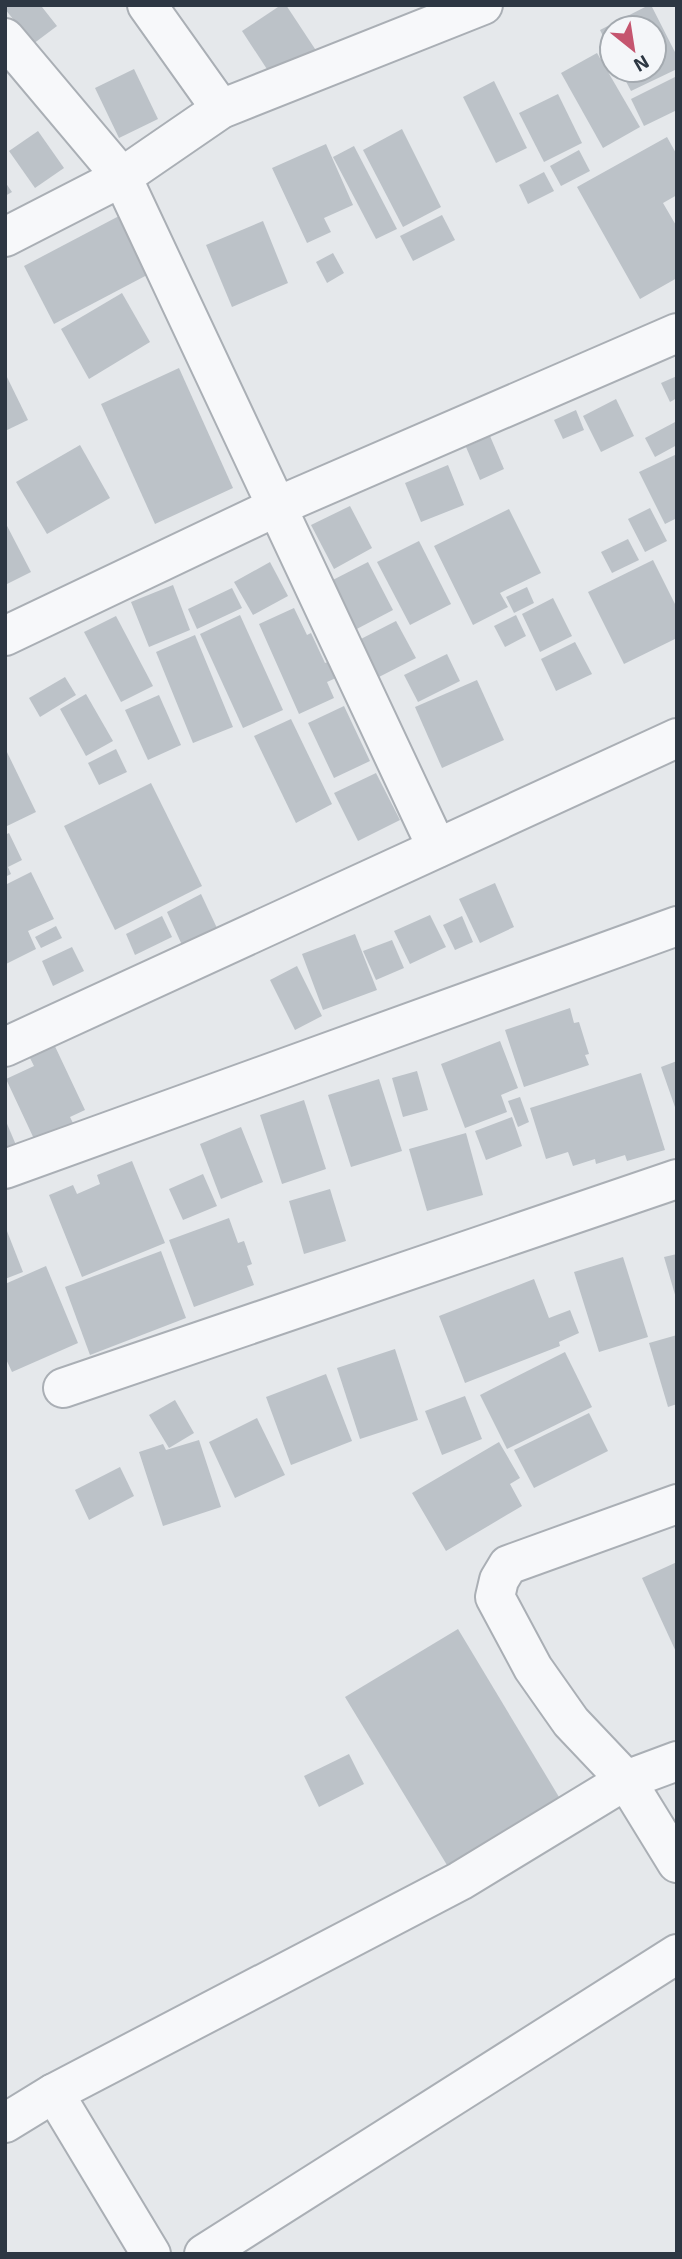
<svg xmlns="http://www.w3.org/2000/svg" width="682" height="2259" font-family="'Exo 2',sans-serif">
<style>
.building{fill:#bcc2c8}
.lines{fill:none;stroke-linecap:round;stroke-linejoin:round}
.street-casing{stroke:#aaafb5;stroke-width:42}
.street{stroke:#f7f8fa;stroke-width:38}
</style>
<rect width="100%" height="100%" fill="#e5e8eb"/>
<g class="building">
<path d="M5,5h40l-3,2 15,19 -24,18 -28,-35z"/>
<path d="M281,5h5l33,50 -43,28 -34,-52z"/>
<path d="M649,5h2l26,51v13l-46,22 -11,-21h34v-42h-42v26l-12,-24z"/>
<path d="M597,53l43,74 -37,21 -42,-75z"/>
<path d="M134,69l24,50 -39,19 -24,-50z"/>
<path d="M677,76v34l-33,16 -13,-27z"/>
<path d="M494,81l33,67 -31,15 -33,-66z"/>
<path d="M558,94l24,49 -38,19 -25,-49z"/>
<path d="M402,129l39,78 -38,20 -40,-77z"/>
<path d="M38,131l26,37 -29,20 -26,-37z"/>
<path d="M667,137l10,18v40l-14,8 14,24v51l-37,21 -63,-112z"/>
<path d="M326,144l27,61 -29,13 7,14 -24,11 -35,-75z"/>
<path d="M354,146l43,83 -21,10 -43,-82z"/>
<path d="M579,150l11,21 -29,15 -11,-20z"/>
<path d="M544,172l10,19 -26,13 -9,-19z"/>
<path d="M5,182l7,10 -7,4z"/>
<path d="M442,215l13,25 -42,21 -13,-25z"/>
<path d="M119,216l30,58 -95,50 -30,-58z"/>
<path d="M263,221l25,62 -56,24 -26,-62z"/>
<path d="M333,253l11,20 -17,10 -11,-21z"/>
<path d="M122,293l28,49 -61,37 -28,-50z"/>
<path d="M179,368l54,120 -78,36 -54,-120z"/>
<path d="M5,373l23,47 -23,11z"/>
<path d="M677,376v22l-7,4 -9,-19z"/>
<path d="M616,399l18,37 -33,16 -18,-36z"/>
<path d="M576,410l8,20 -21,9 -9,-19z"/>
<path d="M677,421v24l-22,12 -10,-19z"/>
<path d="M490,436l14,33 -24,11 -14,-33z"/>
<path d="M80,445l30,53 -63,36 -31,-52z"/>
<path d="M677,454v64l-12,6 -26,-52z"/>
<path d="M448,465l16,40 -43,17 -16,-39z"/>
<path d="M350,506l22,42 -38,21 -23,-44z"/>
<path d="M650,508l17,33 -22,11 -17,-33z"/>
<path d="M509,509l32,64 -41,20 8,14 -35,18 -39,-79z"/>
<path d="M5,522l26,50 -26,13z"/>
<path d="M628,539l11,21 -27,13 -11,-21z"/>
<path d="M419,541l32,63 -41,21 -33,-63z"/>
<path d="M653,560l24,48v30l-53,26 -36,-72z"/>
<path d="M270,562l18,34 -35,19 -19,-33z"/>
<path d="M368,562l25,48 -42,22 -26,-48z"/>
<path d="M173,585l17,45 -41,17 -18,-45z"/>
<path d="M527,587l7,16 -20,10 -8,-16z"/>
<path d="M232,588l10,20 -45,21 -9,-20z"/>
<path d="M553,598l19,38 -32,16 -18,-38z"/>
<path d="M294,608l13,27 4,-2 14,30 6,-2 7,16 -11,5 7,16 -35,16 -40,-90z"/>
<path d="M240,615l43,95 -40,18 -43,-94z"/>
<path d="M516,615l10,21 -21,11 -11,-21z"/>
<path d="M116,616l37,70 -32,16 -37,-70z"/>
<path d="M396,621l20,37 -39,20 -20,-37z"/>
<path d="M195,635l38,92 -40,16 -37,-91z"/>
<path d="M575,642l17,32 -36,17 -15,-32z"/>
<path d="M447,654l13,27 -42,21 -14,-27z"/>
<path d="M65,677l11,18 -36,22 -11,-19z"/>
<path d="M477,680l27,60 -62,28 -27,-61z"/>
<path d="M86,694l27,47 -27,15 -26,-47z"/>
<path d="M159,695l22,50 -33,15 -23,-50z"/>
<path d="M344,706l26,55 -36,17 -26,-55z"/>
<path d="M291,719l41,85 -36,19 -42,-87z"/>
<path d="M5,748l31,64 -31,15z"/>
<path d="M116,749l11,23 -28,13 -11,-22z"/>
<path d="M376,773l24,47 -42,21 -24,-48z"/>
<path d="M151,783l51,103 -87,44 -51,-104z"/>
<path d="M9,833l13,27 -14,7 3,7 -6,3v-42z"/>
<path d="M31,872l23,47 -26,12 8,18 -30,15 -1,-79z"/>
<path d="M495,883l19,44 -34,16 -21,-44z"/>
<path d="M201,894l16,34 -35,17 -15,-33z"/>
<path d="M430,915l16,32 -36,17 -16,-33z"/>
<path d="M162,916l10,21 -37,18 -9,-21z"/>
<path d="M462,916l11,26 -18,8 -12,-25z"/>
<path d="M56,926l6,12 -21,10 -6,-11z"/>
<path d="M355,934l22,56 -54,20 -21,-56z"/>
<path d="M392,940l12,28 -28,12 -13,-29z"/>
<path d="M72,947l12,24 -31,15 -11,-25z"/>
<path d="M297,966l25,50 -27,14 -25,-50z"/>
<path d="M570,1008l4,15 5,-1 10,32 -4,1 4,10 -65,22 -19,-57z"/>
<path d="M52,1040l33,70 -15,7 3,6 -38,18 -29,-62 28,-13 -7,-14z"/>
<path d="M500,1041l18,47 -17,7 6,17 -42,16 -24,-64z"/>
<path d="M677,1061v49h-1l-15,-43z"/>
<path d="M417,1071l11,39 -25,7 -11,-39z"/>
<path d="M641,1073l24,77 -38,11 -2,-6 -29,9 -1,-5 -22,7 -5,-14 -22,7 -16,-51z"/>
<path d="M379,1079l23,72 -51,16 -23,-72z"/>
<path d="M520,1097l9,25 -11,5 -10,-26z"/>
<path d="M304,1100l22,69 -44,15 -22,-69z"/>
<path d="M512,1117l10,29 -36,14 -11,-29z"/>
<path d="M5,1119l11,26 -11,4z"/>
<path d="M241,1127l22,55 -42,17 -21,-55z"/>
<path d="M466,1133l17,62 -56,16 -18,-62z"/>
<path d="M132,1161l33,82 -83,34 -33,-82 24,-10 4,9 23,-10 -3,-9z"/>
<path d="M203,1174l14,32 -34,14 -14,-31z"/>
<path d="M330,1189l16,52 -42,13 -15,-53z"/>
<path d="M229,1218l9,25 6,-2 8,23 -5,2 7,19 -60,22 -25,-67z"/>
<path d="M5,1226l18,46 -18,7z"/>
<path d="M161,1251l25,67 -96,37 -25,-68z"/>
<path d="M677,1254v44h-1l-12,-41z"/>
<path d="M623,1257l25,80 -49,15 -25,-80z"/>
<path d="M46,1266l32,77 -66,29 -7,-15v-73z"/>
<path d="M534,1279l15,39 21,-8 9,23 -20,9 1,4 -95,37 -26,-67z"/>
<path d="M677,1335v69l-9,3 -19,-64z"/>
<path d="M395,1349l23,71 -58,19 -23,-71z"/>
<path d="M565,1352l27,55 -85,42 -27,-54z"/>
<path d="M326,1374l26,67 -61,24 -25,-68z"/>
<path d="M465,1396l17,43 -40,16 -17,-44z"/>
<path d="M175,1400l19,33 -25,15 -20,-33z"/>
<path d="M589,1413l19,38 -74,37 -20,-38z"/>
<path d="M257,1418l28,57 -50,23 -26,-56z"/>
<path d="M199,1440l22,67 -58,19 -24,-74 24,-8 3,6z"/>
<path d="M499,1442l21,36 -10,6 12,22 -76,45 -34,-58z"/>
<path d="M120,1467l14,29 -45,24 -14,-30z"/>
<path d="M677,1562v92l-35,-76z"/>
<path d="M458,1629l107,178 -112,68 -108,-178z"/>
<path d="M349,1754l15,30 -45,23 -15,-31z"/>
</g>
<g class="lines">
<g class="street-casing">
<g id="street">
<path d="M147,5l74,104"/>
<path d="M5,38l117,139 315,671"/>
<path d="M5,237l117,-60 99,-68 262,-104"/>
<path d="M5,636l273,-130 399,-173"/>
<path d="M5,1047l672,-309"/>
<path d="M5,1169l672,-243"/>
<path d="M63,1388l614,-209"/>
<path d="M677,1504l-169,61 -9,15 -4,17 38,71 38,54 55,58 51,-19"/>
<path d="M54,2093l97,161"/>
<path d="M5,2123l49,-30 406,-212 166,-101 51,83"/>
<path d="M204,2254l473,-300"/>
</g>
</g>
<use href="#street" class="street"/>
</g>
<rect width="682" height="2259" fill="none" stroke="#2d3743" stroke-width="14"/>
<g transform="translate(633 49) rotate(150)"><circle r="33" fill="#f4f6f9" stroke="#a4aab0" stroke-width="2"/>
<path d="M0-5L12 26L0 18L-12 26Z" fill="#c5556f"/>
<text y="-10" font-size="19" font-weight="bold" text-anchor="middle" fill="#2d3743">N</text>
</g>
</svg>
